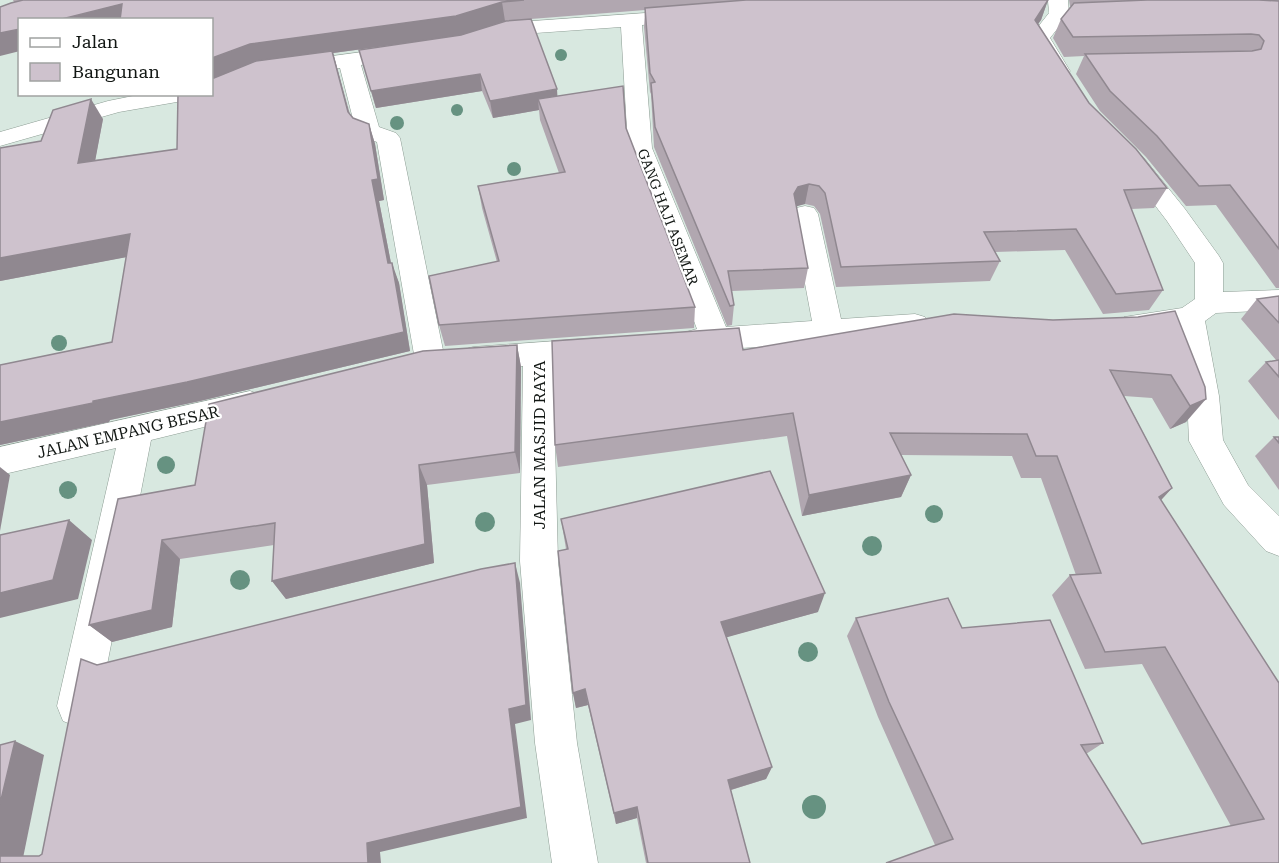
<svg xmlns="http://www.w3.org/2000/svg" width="1279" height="863" font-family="'Roboto Serif',serif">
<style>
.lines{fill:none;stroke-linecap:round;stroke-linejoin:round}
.street-casing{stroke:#8c9c93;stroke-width:1}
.street{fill:#fff;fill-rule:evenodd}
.tree{fill:#669281}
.wall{fill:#b1a7b0}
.shaded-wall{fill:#908890}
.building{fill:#cec2cd;stroke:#908890;stroke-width:1.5}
.labels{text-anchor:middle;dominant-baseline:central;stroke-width:4.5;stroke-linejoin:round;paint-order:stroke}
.far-street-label{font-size:14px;fill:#121714;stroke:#fff}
.street-label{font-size:16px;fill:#121714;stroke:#fff}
</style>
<rect width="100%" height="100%" fill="#d8e8e0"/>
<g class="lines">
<g class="street-casing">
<g id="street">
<path d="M1048,0h20l1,14 -19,24 20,33 -3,5 -8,2 -8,-2 -22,-38 20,-25z"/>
<path d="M688,10l7,2 3,4 -3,4 -53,5 10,123 74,179 86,-6 -20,-107 4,-6 9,-2 9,2 4,6 23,105 74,-5 10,3 5,8 -5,8 -10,3 -218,15 -11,-3 -4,-8 4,-8 11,-3 -69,-181 -7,-121 -114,8 -18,5 -7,-2 -3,-4 3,-4 23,-7z"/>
<path d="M407,46l7,2 4,4 -4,4 -53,9 18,62 17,6 4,5 45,222 -4,8 -11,3 -11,-3 -4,-8 -38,-218 -17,-6 -4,-5 -16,-63 -77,11 -40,17 -19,-2h8v-11l46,-17z"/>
<path d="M143,94h54l-3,5 -75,13 -119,34v-14l108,-31z"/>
<path d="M1134,155l9,2 42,52 34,47 4,7v29l56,-2v20l-63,3 -11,8 14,75 4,44 25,45 31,31v40l-13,-5 -42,-46 -35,-64 -2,-45 -10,-67 -43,7 -10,-3 -5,-8 5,-8 58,-9 13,-9v-36l-28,-42 -45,-59 3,-5z"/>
<path d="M598,338l11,3 4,8 -4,8 -11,3 -45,3 5,198 19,182 21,120h-46l-17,-120 -15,-182 3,-195 -50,3 -11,-3 -4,-8 4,-8 11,-3z"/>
<path d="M250,391l11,4 5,9 -5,9 -110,27 -52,266 -6,15 -15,6 -15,-6 -6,-15 59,-258 -116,27v-28z"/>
</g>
</g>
<use href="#street" class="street"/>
</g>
<g class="tree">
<circle cx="561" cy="55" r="6"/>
<circle cx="457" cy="110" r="6"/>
<circle cx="397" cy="123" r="7"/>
<circle cx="514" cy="169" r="7"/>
<circle cx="59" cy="343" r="8"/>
<circle cx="166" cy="465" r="9"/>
<circle cx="68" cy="490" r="9"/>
<circle cx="934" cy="514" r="9"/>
<circle cx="485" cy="522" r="10"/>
<circle cx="872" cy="546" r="10"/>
<circle cx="240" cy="580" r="10"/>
<circle cx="808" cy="652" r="10"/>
<circle cx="814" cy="807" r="12"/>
</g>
<g class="wall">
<path d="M13,0h1035l-7,20 -3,4 51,79 78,85 -13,20 -23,1 32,81 -14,20 -46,4 -38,-64 -70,2 5,9 -10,20 -154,6 -16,-73 -6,-8 -9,-2 -9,2 12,62 -4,20 -72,3 2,14 -2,20 -5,1 -73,-179 -3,-53 -1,-2 -6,-65 1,-17 -114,9 26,77 69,32 69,179 -1,21 -249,18 -6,-21 58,-63 -15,-54 -4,-22 81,-13 -19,-53 -1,-10 -46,8 -11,-27 -106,17 -17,-58 87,-12 -113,15 17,61 3,4 16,6 6,20 9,56 -5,1 12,62 8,20 11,68 -210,50 -90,19 -1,2 -109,23v-80l112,-23 14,-85 -126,24v-133l41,-7 62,-22 -8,41 82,-11 35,-55v-74l-198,-18z"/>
<path d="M1069,0h210v288h-3l-60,-83 -30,1 -40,-49 -46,-46 -24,-37 8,-18 -20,1 -11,-19 8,-19 11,-13h-2z"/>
<path d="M1279,296v124l-31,-39 18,-19 10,-2 -35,-41 16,-20z"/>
<path d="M1053,320l152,67 -19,35 -16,7 -18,-31 -28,-2 48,92 -11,12 118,363 -344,-18 -57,-128 -31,-81 9,-18 106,10 141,115 -17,11 56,90 89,-18 -89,-162 -57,5 -33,-74 18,-20h6l-35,-97h-20l-9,-22 -111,-1 10,20 -10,22 -99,19 -15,-80 -229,31 -3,-22 188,-95z"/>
<path d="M517,345l4,22 -1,106 -93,12 7,78 -148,36 -14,-18 2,-36 -94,14 -8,68 -60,15 -23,-17 106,-140z"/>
<path d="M1274,437h5v53l-24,-34z"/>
<path d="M561,519l257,93 -92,25 46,130 -6,12 -35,11 19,73h-104l-9,-45 -21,6 -28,-119 -12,3 -3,-15 -7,-144z"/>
</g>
<g class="shaded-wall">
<path d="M1048,0l-7,20 -14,19 8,-19z"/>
<path d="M502,2l3,19 -46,15 -126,17 21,79 -142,-51v-23l38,-14z"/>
<path d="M122,4l8,16h-72z"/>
<path d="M20,29v22l-20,5v-23z"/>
<path d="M480,74l2,17 -106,17 -5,-17z"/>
<path d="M557,89l1,17 -20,-7 1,11 -46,8 -3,-17z"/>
<path d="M91,99l12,20 -12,64 -13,-20z"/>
<path d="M369,124l6,20 9,56 -5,1 16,83 -7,-21 -16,-83z"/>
<path d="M809,184l-4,20 -11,3v-13l4,-7z"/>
<path d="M130,234l13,20 -143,27v-23z"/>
<path d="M392,263l7,20 11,68 -210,50 -90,19 -1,2 -109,23v-23l93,-21z"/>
<path d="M517,345l4,22 -1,106 -5,-21z"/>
<path d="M1206,399l-20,23 -16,7 20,-23z"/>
<path d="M419,465l8,20 7,78 -148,36 -14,-18z"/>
<path d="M0,467l10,8 -10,56z"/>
<path d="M911,475l-10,22 -99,19 7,-21z"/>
<path d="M1172,488l-20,22 7,-13z"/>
<path d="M69,520l23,20 -14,59 -78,19v-25z"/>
<path d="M162,540l18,19 -8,68 -60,15 -23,-17z"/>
<path d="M515,563l5,20 11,137 -16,4 12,94 -147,34 1,11h-13l-1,-20 142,-134z"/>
<path d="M825,593l-7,19 -101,28 4,-18z"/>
<path d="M585,689l3,16 -12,3 -3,-15z"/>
<path d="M15,741l29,14 -22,108 -22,-4v-55z"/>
<path d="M772,767l-6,12 -42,13 4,-12z"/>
<path d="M637,807v11l-21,6 -2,-11z"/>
</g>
<g class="building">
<path d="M23,0h501l-22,2 -46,14 -206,28 -38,14v-38h-92l2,-16 -64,16h-38v9l-20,4v-26l11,-4z"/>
<path d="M746,0h302l-13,20 54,83 47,46 31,39 -43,2 39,100 -47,4 -40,-65 -92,3 16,29 -159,6 -16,-74 -6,-7 -10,-2 -11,3 -4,7 14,74 -80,3 6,34 -4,1 -75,-179 -4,-44 4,-1 -5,-9 -5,-65z"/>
<path d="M1147,0h112l20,1v248l-49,-64 -31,1 -42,-50 -47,-45 -25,-37 167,-3 9,-2 3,-8 -5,-6 -8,-1 -178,3 -12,-18 13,-16z"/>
<path d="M531,19l26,70 -67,12 -10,-27 -109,17 -12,-41 102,-15 45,-14z"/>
<path d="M332,51l16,61 5,6 16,6 9,55 -6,1 16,83h4l12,69 -217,50 -94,19v2l-93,19v-57l112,-23 18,-108 -130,24v-110l41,-7 12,-31 38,-11 -13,64 99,-14 1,-55h34v-16h2l42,-17z"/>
<path d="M623,86l3,42 69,179 -256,18 -10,-49 70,-15 -21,-75 87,-14 -27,-73z"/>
<path d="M1279,296v27l-22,-24z"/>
<path d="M1175,311l30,76 1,12 -16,7 -19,-31 -61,-5 62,118 -13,9 120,186v180h-393l67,-24 -64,-137 -33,-84 92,-20 14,30 88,-8 53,123 -22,2 61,99 122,-25 -99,-172 -60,5 -35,-77 31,-2 -44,-117h-21l-9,-22 -137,-1 21,42 -102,20 -16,-82 -238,32 -3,-104 187,-13 4,22 211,-36 99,6 85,-3z"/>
<path d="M517,345l-2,107 -96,13 6,79 -153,37 3,-58 -113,17 -10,70 -63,15 29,-126 77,-14 14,-81 214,-53z"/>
<path d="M1279,360v17l-13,-15z"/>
<path d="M1274,437h5v6z"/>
<path d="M770,471l55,122 -104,29 51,145 -44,13 22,83h-102l-11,-56 -23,6 -29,-124 -12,4 -15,-142 10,-2 -7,-30z"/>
<path d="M69,520l-16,60 -53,13v-58z"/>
<path d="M515,563l11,142 -17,4 12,98 -154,36 1,20h-368v-7h39l3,-2 39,-195 16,6 384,-96z"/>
<path d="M15,741l-15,63v-59z"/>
</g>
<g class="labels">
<g class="far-street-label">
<text transform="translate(668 217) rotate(69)">GANG HAJI ASEMAR</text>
</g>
<g class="street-label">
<text transform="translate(128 432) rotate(-13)">JALAN EMPANG BESAR</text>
<text transform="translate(539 445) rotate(-90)">JALAN MASJID RAYA</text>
</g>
</g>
<rect x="18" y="18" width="195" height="78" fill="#ffffff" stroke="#a0a2a1" stroke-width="1.5"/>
<rect x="30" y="38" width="30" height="9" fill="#ffffff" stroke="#a0a2a1" stroke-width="1.5"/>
<text x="72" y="48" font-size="18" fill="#121714">Jalan</text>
<rect x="30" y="63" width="30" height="18" fill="#cec2cd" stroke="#a0a2a1" stroke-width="1.5"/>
<text x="72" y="78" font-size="18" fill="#121714">Bangunan</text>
</svg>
